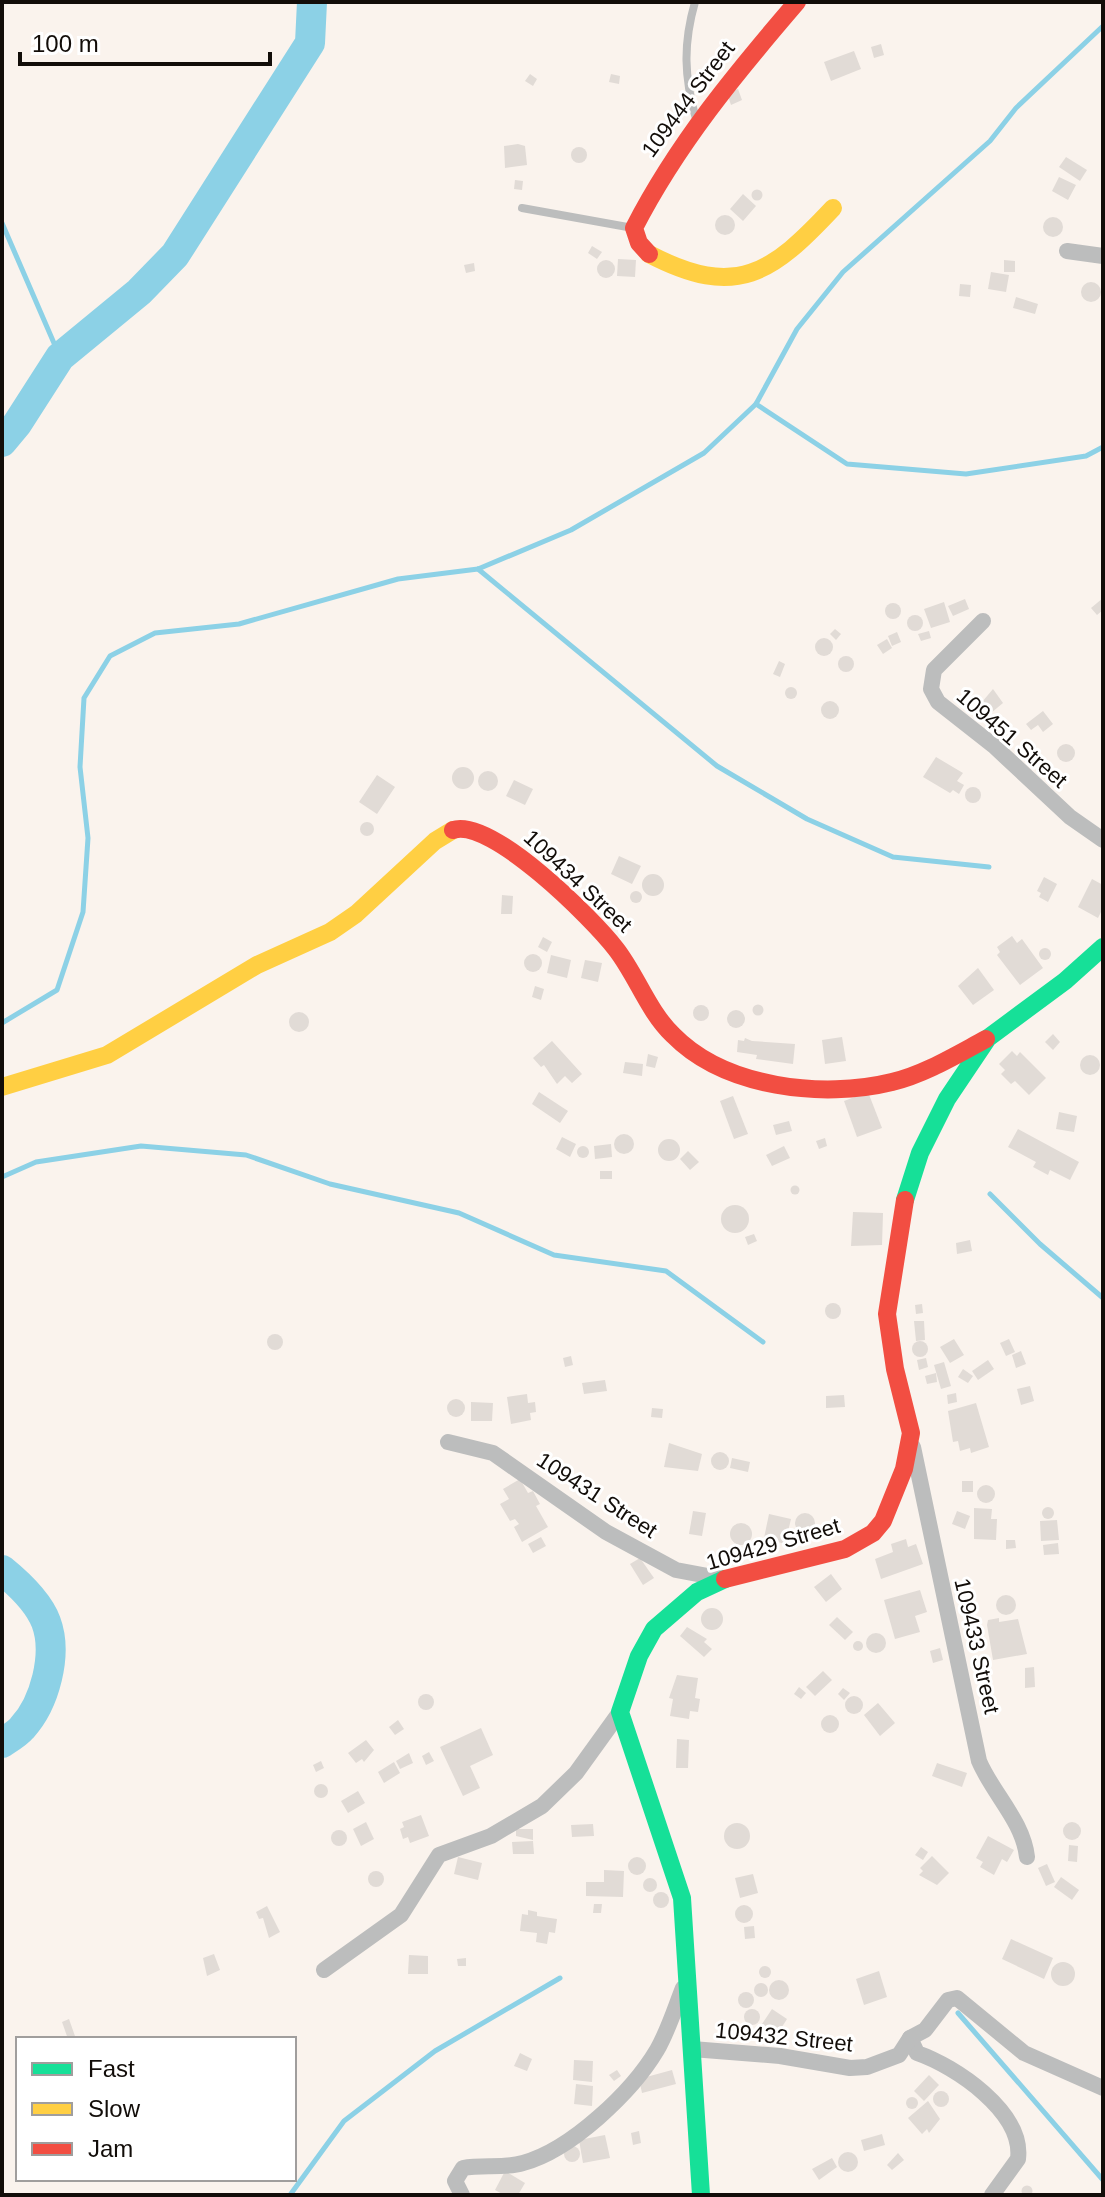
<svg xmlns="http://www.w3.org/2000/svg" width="1105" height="2197" font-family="Helvetica,sans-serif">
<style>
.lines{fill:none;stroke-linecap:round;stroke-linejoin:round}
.stream{stroke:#8cd1e6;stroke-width:5}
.river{stroke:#8cd1e6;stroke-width:30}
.building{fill:#e1dbd6}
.lane{stroke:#bcbdbd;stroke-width:8}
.street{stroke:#bcbdbd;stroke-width:16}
.fast{stroke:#16e098;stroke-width:18}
.slow{stroke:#ffcf43;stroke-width:18}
.jam{stroke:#f24e42;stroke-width:18}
.labels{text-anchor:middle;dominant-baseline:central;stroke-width:6;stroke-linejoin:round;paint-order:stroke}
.street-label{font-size:22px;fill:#120d09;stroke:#fff}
</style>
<rect width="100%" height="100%" fill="#faf3ed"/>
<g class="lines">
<g class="stream">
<path d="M2,223l58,134"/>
<path d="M756,404l91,60 119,10 120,-18 17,-9"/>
<path d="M478,569l239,197 90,53 86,38 96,10"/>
<path d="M2,1023l55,-33 26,-78 5,-74 -8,-71 4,-69 26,-42 45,-23 84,-9 159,-45 80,-10 93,-39 133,-77 52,-49 41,-75 46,-57 147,-131 26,-33 87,-82"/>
<path d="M2,1177l34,-15 105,-16 105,9 84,29 129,29 95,42 112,16 97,71"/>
<path d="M990,1194l50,50 63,54"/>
<path d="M958,2013l145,167"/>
<path d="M290,2195l54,-74 91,-70 125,-73"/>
</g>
<g class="river">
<path d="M2,442l15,-18 43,-67 79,-65 36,-37 135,-212 2,-41"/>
<path d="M2,1570c16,13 36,31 44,52 12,32 -1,81 -24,106 -5,6 -14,11 -20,15"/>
</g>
</g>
<g class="building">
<path d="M881,44l3,11 -10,3 -3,-11z"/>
<path d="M854,51l7,18 -30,12 -7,-19z"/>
<path d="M530,74l7,5 -4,7 -8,-5z"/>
<path d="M611,74l9,2 -1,8 -10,-2z"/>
<path d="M738,89l4,11 -11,5 -4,-12z"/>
<path d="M518,144l7,2 2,19 -22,3 -1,-22z"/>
<circle cx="579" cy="155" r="8"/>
<path d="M1066,157l21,13 -7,11 -21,-14z"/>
<path d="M1059,177l17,8 -8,15 -16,-9z"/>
<path d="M515,180l8,1 -1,9 -8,-1z"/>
<circle cx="757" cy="195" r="5.5"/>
<path d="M743,194l13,12 -13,15 -13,-12z"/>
<circle cx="725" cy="225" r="10"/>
<circle cx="1053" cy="227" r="10"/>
<path d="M592,246l10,6 -5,7 -9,-6z"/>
<path d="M618,259l18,1 -1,17 -18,-1z"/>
<path d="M1004,260l11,1v11h-11z"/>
<circle cx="606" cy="269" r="9"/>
<path d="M474,263l1,8 -9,2 -2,-8z"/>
<path d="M991,272l18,3 -3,17 -18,-3z"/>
<circle cx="1091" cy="292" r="10"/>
<path d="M960,284l11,1 -1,12 -11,-1z"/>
<path d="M1016,297l22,7 -3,10 -22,-6z"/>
<path d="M1103,598v12l-6,5 -6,-7z"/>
<path d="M965,599l4,10 -16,7 -5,-10z"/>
<path d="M944,602l6,20 -19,6 -7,-19z"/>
<circle cx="893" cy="611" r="8"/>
<circle cx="915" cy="623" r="8"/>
<path d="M835,629l6,5 -5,6 -6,-6z"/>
<path d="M929,631l2,7 -10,3 -3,-7z"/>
<path d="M897,632l4,10 -9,4 -4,-10z"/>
<circle cx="824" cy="647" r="9"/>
<path d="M887,639l5,9 -9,6 -6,-9z"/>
<circle cx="846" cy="664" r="8"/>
<path d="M779,661l6,3 -5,13 -7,-3z"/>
<circle cx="791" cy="693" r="6"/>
<path d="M993,689l10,14 -12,10 -9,-11z"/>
<circle cx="830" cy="710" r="9"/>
<path d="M1043,711l10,13 -10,8 -5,-7 -7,5 -5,-6z"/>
<circle cx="1066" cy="753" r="9"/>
<path d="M936,757l27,16 -6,8 7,4 -5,9 -6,-4 -3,3 -27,-16z"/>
<circle cx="463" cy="778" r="11"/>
<circle cx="488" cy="781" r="10"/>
<path d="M377,775l18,12 -18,27 -18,-12z"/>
<path d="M514,780l19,9 -8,16 -19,-9z"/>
<circle cx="973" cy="795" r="8"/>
<circle cx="367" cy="829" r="7"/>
<path d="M619,856l22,10 -9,18 -21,-10z"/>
<circle cx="653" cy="885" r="11"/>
<path d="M1044,877l13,7 -9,18 -9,-5 2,-4 -4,-2z"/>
<path d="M1092,879l11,6v23l-5,10 -20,-11z"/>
<circle cx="636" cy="897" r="6"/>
<path d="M502,895l11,1 -1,18h-11z"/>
<path d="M1012,936l5,7 5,-4 21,29 -23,17 -23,-30 3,-3 -3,-5z"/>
<path d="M543,937l9,5 -5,10 -9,-5z"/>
<circle cx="1045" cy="954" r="6"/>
<circle cx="533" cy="963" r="9"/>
<path d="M551,955l20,5 -4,18 -20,-5z"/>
<path d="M585,960l17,3 -4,19 -17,-4z"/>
<path d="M978,968l16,22 -21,15 -15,-19z"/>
<path d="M535,986l9,3 -3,11 -9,-3z"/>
<circle cx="758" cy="1010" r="5.5"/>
<circle cx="701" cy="1013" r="8"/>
<circle cx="736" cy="1019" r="9"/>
<circle cx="299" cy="1022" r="10"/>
<path d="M1053,1034l7,8 -7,8 -8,-8z"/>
<path d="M842,1037l4,24 -21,3 -3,-24z"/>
<path d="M745,1038l7,3 43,3 -2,20 -37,-5 1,-4 -20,-3 1,-12 6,1z"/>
<path d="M552,1041l30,33 -10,9 -7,-7 -8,8 -13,-19 -3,2 -8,-9z"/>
<path d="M1012,1051l5,5 3,-4 26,26 -17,17 -14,-14 -4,3 -10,-10 4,-4 -6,-6z"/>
<path d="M648,1054l10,3 -3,11 -9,-2z"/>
<circle cx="1090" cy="1065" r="10"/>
<path d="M625,1062l18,2 -1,12 -19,-3z"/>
<path d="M539,1092l29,19 -8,12 -28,-19z"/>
<path d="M868,1092l14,36 -25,9 -13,-36z"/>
<path d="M733,1096l15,38 -14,5 -14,-38z"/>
<path d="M1059,1112l18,4 -3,16 -18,-3z"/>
<path d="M789,1121l3,10 -16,4 -3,-10z"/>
<path d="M1018,1129l61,33 -9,18 -20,-10 -2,5 -15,-8 3,-5 -28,-15z"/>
<circle cx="624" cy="1144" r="10"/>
<path d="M562,1137l14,7 -6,13 -14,-8z"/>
<path d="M825,1138l2,8 -8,3 -3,-8z"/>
<circle cx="669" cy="1150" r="11"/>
<path d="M611,1144l1,13 -17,2 -1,-13z"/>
<circle cx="583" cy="1152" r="6"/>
<path d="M784,1146l6,12 -18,8 -6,-11z"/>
<path d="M688,1151l11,11 -9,8 -10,-11z"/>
<rect x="600" y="1171" width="12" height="8"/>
<circle cx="795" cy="1190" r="4.5"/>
<circle cx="735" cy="1219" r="14"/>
<path d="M853,1212l30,1 -1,32 -31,1z"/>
<path d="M754,1234l3,7 -9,4 -3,-8z"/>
<path d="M970,1240l2,11 -15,3 -1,-11z"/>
<circle cx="833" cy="1311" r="8"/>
<path d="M922,1304l1,9 -7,1 -1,-9z"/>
<path d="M914,1321h10l1,19 -9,1z"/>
<circle cx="275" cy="1342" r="8"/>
<path d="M954,1339l10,16 -14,8 -10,-16z"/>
<path d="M1009,1339l6,13 -9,4 -6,-13z"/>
<circle cx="920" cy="1349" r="8"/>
<path d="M1021,1351l5,13 -10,4 -4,-13z"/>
<path d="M571,1356l2,9 -8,2 -2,-9z"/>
<path d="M926,1358l2,9 -9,3 -2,-10z"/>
<path d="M988,1360l6,9 -16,11 -6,-9z"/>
<path d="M944,1362l7,24 -10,3 -7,-24z"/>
<path d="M963,1369l10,7 -5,7 -10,-6z"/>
<path d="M936,1373l1,9 -10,2 -2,-8z"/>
<path d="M605,1380l2,11 -23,3 -2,-11z"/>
<path d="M1030,1386l4,15 -13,4 -4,-16z"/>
<path d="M956,1393l1,9 -9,2 -1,-9z"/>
<path d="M527,1394l1,9 7,-1 1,10 -6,1 1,7 -20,4 -4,-27z"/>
<path d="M844,1395l1,12 -19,1v-12z"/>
<circle cx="456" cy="1408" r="9"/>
<path d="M471,1402l22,1 -1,18h-21z"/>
<path d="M976,1403l13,44 -18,6 -1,-5 -10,3 -2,-10 -5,1 -5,-31z"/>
<path d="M652,1408l11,1 -1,9 -11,-1z"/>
<path d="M669,1443l33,11 -4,17 -34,-4z"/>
<circle cx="720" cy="1461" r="9"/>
<path d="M732,1458l18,4 -2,10 -18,-4z"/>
<path d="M520,1479l8,14 5,-2 7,13 -4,2 12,21 -26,15 -8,-15 5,-3 -4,-5 -5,2 -10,-17 9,-5 -6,-10z"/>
<rect x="962" y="1481" width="11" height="11"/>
<circle cx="986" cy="1494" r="9"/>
<circle cx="1048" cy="1513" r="6"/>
<path d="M974,1508l18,1 -1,10h6l-1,21 -22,-1z"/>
<path d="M693,1511l13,2 -4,23 -13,-2z"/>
<path d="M957,1511l13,5 -5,13 -13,-5z"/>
<circle cx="805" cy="1523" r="10"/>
<path d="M769,1514l22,5 -6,25 -21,-6z"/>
<path d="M1057,1520l2,20 -18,1 -1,-20z"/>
<circle cx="741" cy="1534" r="11"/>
<path d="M541,1537l5,9 -13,7 -5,-9z"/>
<path d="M906,1539l2,8 8,-3 7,20 -42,15 -6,-20 18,-7 -2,-8z"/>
<path d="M1006,1540h9l1,8 -10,1z"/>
<path d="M1058,1543l1,11 -15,1 -1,-10z"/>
<path d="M640,1558l14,20 -11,7 -13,-21z"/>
<path d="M831,1574l11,15 -16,13 -12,-15z"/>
<path d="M920,1590l7,22 -12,4 5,16 -25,7 -11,-39z"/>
<circle cx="1006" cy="1605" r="10"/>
<circle cx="712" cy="1619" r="11"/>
<path d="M837,1617l16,15 -8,8 -16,-15z"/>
<path d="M999,1618v4l19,-3 9,35 -34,6 -6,-35 1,-5z"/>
<path d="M687,1627l20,12 -3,3 8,7 -8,8 -24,-21z"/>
<circle cx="876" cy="1643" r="10"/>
<circle cx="858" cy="1646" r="5"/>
<path d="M940,1648l3,12 -10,3 -3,-12z"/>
<path d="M1034,1667l1,20 -10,1v-20z"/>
<path d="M823,1671l9,9 -17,16 -9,-9z"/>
<path d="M677,1675l21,3 -3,20 5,1 -2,13 -8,-1 -1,8 -19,-3 3,-17 -4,-1z"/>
<path d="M799,1687l7,6 -5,6 -7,-5z"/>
<path d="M843,1688l7,5 -6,7 -6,-6z"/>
<circle cx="426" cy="1702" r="8"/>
<circle cx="854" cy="1705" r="9"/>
<path d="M878,1703l17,20 -15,13 -16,-21z"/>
<circle cx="830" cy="1724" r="9"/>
<path d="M398,1720l6,9 -9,6 -6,-8z"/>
<path d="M481,1728l12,27 -23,11 10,22 -17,8 -23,-49z"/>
<path d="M677,1739l12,1 -1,28h-12z"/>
<path d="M366,1740l8,10 -10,12 -2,-3 -6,4 -8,-10z"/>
<path d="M429,1752l5,9 -8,4 -4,-9z"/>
<path d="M409,1753l4,10 -13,6 -4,-8z"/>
<path d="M321,1761l3,7 -8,4 -3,-7z"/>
<path d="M394,1762l6,11 -16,10 -6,-11z"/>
<path d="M937,1763l30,10 -5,14 -30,-11z"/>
<circle cx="321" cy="1791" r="7"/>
<path d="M358,1791l7,12 -17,10 -7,-12z"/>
<path d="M421,1815l8,21 -19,7 -2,-6 -5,2 -3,-10 4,-2 -2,-5z"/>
<path d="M366,1822l8,17 -13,7 -8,-17z"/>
<circle cx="1072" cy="1831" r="9"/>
<circle cx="737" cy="1836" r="13"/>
<path d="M593,1824l1,12 -22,1 -1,-12z"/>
<path d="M516,1829h17v11l-17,-4z"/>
<circle cx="339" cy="1838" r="8"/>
<path d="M988,1836l26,14 -7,12 -5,-3 -8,16 -14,-8 3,-5 -7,-4z"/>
<path d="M533,1841l1,13h-21l-1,-12z"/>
<path d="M1069,1845l9,1 -1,16 -9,-1z"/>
<path d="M921,1847l7,5 -5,8 -8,-5z"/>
<path d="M932,1856l17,17 -12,12 -18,-10 4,-4 -3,-3z"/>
<circle cx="637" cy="1866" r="9"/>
<path d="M458,1857l24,6 -4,17 -24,-6z"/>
<path d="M1047,1864l8,18 -9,4 -8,-18z"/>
<path d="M604,1870l20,1 -1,26 -37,-1v-14h18z"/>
<circle cx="376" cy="1879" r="8"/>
<path d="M753,1874l5,19 -18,5 -5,-20z"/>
<path d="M1061,1877l18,13 -7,10 -18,-13z"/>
<circle cx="650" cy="1885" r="7"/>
<circle cx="661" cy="1900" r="8"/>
<path d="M594,1904h8l-1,9h-8z"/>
<circle cx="744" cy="1914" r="9"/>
<path d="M267,1906l13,26 -11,6 -6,-20 -4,1 -3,-7z"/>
<path d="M528,1910l9,2v4l20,3 -2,14 -6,-1 -2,12 -11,-2 1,-9 -17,-2 2,-17 6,1z"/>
<path d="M754,1926l1,12 -10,1 -1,-12z"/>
<path d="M1011,1939l42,19 -9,21 -42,-20z"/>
<path d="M214,1954l6,16 -13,6 -4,-18z"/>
<path d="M409,1955l19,1v18h-20z"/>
<path d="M466,1958v8h-8l-1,-7z"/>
<circle cx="1063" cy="1974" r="12"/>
<circle cx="765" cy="1972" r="6"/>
<path d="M879,1971l8,26 -23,8 -8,-26z"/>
<circle cx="779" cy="1990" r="10"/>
<circle cx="761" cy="1990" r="7"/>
<circle cx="746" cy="2000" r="8"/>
<circle cx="752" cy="2017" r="8"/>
<path d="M772,2009l15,10 -12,19 -15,-11z"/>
<path d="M69,2019l7,20h-8l-6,-17z"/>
<path d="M520,2053l12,6 -5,12 -13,-5z"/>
<path d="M574,2060l19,1 -1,21 -19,-2z"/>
<path d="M617,2070l4,6 -7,5 -5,-6z"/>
<path d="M672,2070l4,14 -34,9 -3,-14z"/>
<path d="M929,2075l10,10 -15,16 -10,-10z"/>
<path d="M576,2084l17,2 -1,20 -18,-2z"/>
<circle cx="941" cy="2099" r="8"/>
<circle cx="912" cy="2103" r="6"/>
<path d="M928,2101l12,18 -11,14 -2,-4 -5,5 -14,-16z"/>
<path d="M639,2131l2,12 -8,2 -2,-12z"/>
<path d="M882,2134l3,11 -21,6 -3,-11z"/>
<path d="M605,2135l5,23 -27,5 -4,-23z"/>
<circle cx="572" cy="2154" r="8"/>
<circle cx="848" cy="2162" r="10"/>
<path d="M898,2153l6,7 -12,10 -5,-5z"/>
<path d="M832,2158l5,9 -18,13 -7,-11z"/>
<path d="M505,2171l20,12 -7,12h-14l-9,-5z"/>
<circle cx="1027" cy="2191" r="5.5"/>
</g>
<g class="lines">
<g class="lane">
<path d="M695,2c-12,42 -11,75 1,117"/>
<path d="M522,208l111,20"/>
</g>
<g class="street">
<path d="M1067,251l36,5"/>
<path d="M983,621l-49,49 -3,19 7,13 56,44 76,71 33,23"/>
<path d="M448,1442l45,11 113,79 70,38 48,9"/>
<path d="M913,1447l66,314c14,33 44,60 48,96"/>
<path d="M324,1970l77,-55 38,-60 52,-19 51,-30 34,-33 44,-61"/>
<path d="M910,2038l7,15c38,13 107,59 101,106l-26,36"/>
<path d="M692,2049l88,7 70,12 17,-1 32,-12 11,-17 15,-8 23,-30 9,-2 67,55 79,35"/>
<path d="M462,2195l-7,-14 8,-13c20,-4 40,1 60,-5 48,-13 109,-71 134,-113 11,-19 18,-42 26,-62"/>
</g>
<g class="fast">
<path d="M905,1200l15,-47 27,-54 41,-61 77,-57 38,-34"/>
<path d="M701,2195l-19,-297 -62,-186 19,-56 15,-27 43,-37 28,-13"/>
</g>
<g class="slow">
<path d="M649,254c88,46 123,19 184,-46"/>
<path d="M2,1087l105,-32 150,-90 73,-33 26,-18 79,-73 18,-11"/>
</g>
<g class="jam">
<path d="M649,254l-10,-11 -5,-15c43,-84 102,-155 163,-226"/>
<path d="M453,830c38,-13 140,89 163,119 21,27 32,62 57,86 52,53 150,64 219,47 33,-8 64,-27 94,-43"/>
<path d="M725,1579l120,-30 28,-16 10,-12 21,-52 7,-36 -16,-64 -8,-55 18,-114"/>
</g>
</g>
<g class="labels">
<g class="street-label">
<text transform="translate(688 99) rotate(-53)">109444 Street</text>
<text transform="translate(1012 738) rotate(41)">109451 Street</text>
<text transform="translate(578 881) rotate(43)">109434 Street</text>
<text transform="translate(597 1495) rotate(33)">109431 Street</text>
<text transform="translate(773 1544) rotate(-16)">109429 Street</text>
<text transform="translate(977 1646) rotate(77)">109433 Street</text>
<text transform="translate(784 2037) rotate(6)">109432 Street</text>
</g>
</g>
<rect width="1105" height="2197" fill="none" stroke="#120d09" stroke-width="8"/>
<rect x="16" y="2037" width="280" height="144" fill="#ffffff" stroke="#a09e9d" stroke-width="2"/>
<rect x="32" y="2063" width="40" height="12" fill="#16e098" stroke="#a09e9d" stroke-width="2"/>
<text x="88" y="2077" font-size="24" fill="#120d09">Fast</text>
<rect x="32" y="2103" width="40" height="12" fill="#ffcf43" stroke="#a09e9d" stroke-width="2"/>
<text x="88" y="2117" font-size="24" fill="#120d09">Slow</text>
<rect x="32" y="2143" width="40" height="12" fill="#f24e42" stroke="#a09e9d" stroke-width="2"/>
<text x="88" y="2157" font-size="24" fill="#120d09">Jam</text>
<path d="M20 52v12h250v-12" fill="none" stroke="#120d09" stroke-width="4"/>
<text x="32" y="52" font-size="24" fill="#120d09" stroke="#ffffff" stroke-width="6" paint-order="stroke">100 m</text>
</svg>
